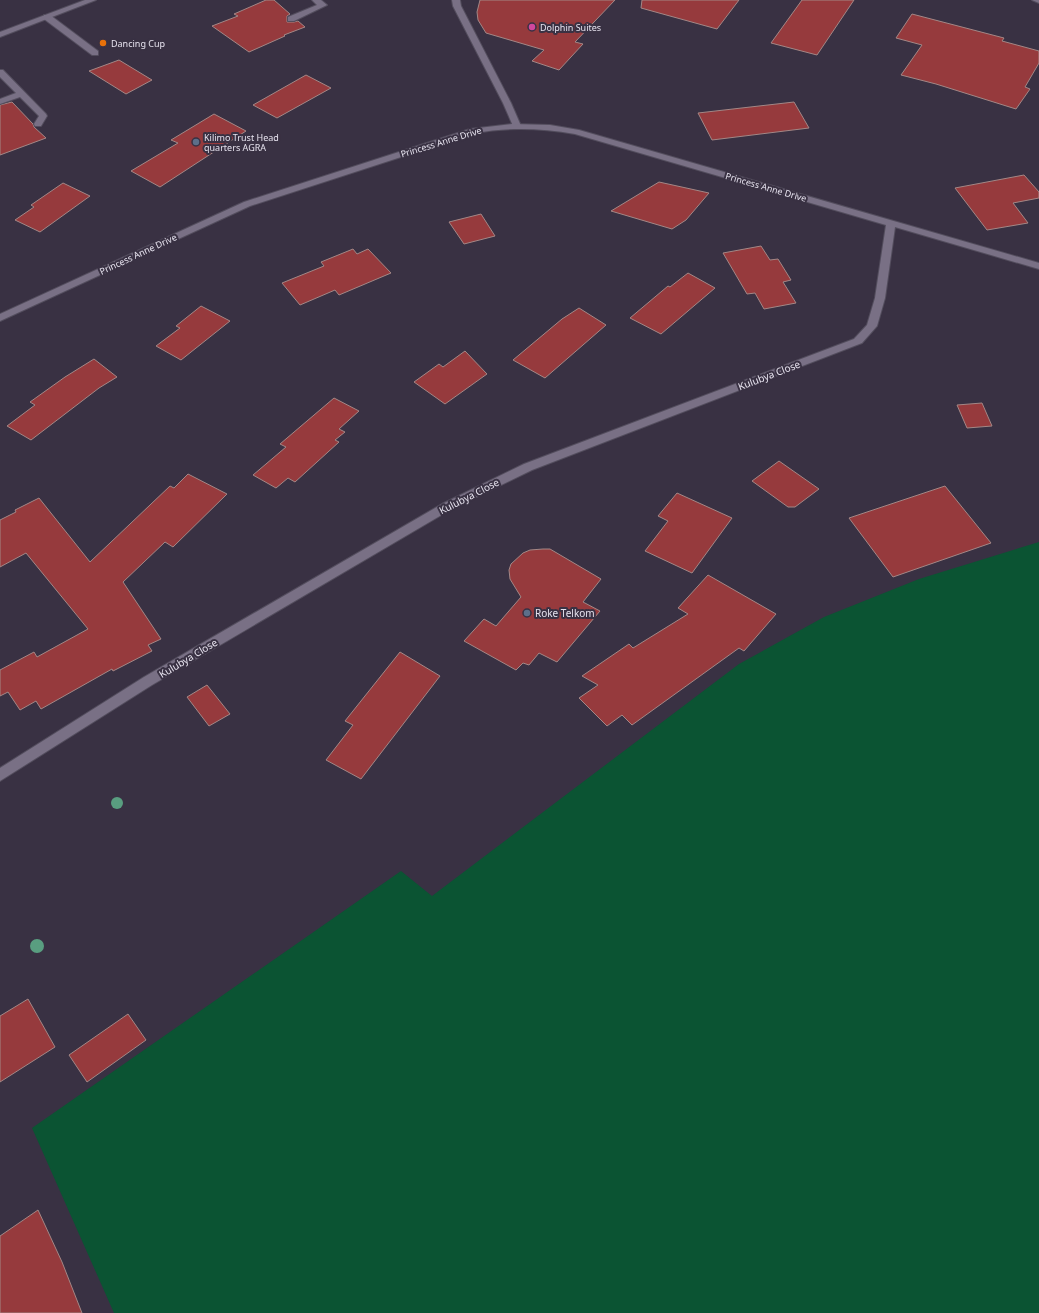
<svg xmlns="http://www.w3.org/2000/svg" width="1039" height="1313" font-family="'Noto Sans',sans-serif">
<style>
.green{fill:#0b5433}
.building{fill:#963a3d;stroke:#a38786}
.lines{fill:none;stroke-linecap:round;stroke-linejoin:round}
.lane-casing{stroke:#534d5d;stroke-width:2}
.street-casing{stroke:#534d5d;stroke-width:2}
.secondary-casing{stroke:#534d5d;stroke-width:2}
.lane{fill:#797085;fill-rule:evenodd}
.street{fill:#797085;fill-rule:evenodd}
.secondary{fill:#797085;fill-rule:evenodd}
.tree{fill:#599e80}
.hotel-dot{fill:#d1479c;stroke:#393143;stroke-width:1.5}
.food-dot{fill:#e8710a;stroke:#393143;stroke-width:1.5}
.service-dot{fill:#5c6f8a;stroke:#393143;stroke-width:1.5}
.labels{text-anchor:middle;dominant-baseline:central;stroke-width:4;stroke-linejoin:round;paint-order:stroke}
.far-poi-label{font-size:9px;fill:#e6e2ee;stroke:#393143;text-anchor:start}
.far-street-label{font-size:9px;fill:#e6e2ee;stroke:#393143}
.street-label{font-size:10px;fill:#e6e2ee;stroke:#393143}
.poi-label{font-size:10px;fill:#e6e2ee;stroke:#393143;text-anchor:start}
</style>
<rect width="100%" height="100%" fill="#393143"/>
<path class="green" d="M1039,542v771h-925l-82,-185 369,-257 31,25 307,-232 85,-47 95,-38z"/>
<g class="building">
<path d="M266,0h8l16,14 -3,2v6h7l4,-1 7,6 -21,8 1,1 -36,16 -37,-26 26,-10 -4,-2z"/>
<path d="M480,0h135l-40,42 8,2 -24,26 -27,-9 12,-11 -58,-17 -8,-13 -1,-8z"/>
<path d="M642,0h97l-22,29 -76,-21z"/>
<path d="M802,0h52l-37,55 -46,-12z"/>
<path d="M912,14l92,24 -2,3 37,10v12l-14,24 5,2 -14,20 -80,-25 -35,-9 21,-30 -26,-7z"/>
<path d="M119,60l33,20 -26,14 -37,-23z"/>
<path d="M306,75l25,13 -54,30 -24,-13z"/>
<path d="M12,102l21,22 1,3 12,11 -46,17v-50z"/>
<path d="M794,102l15,26 -97,12 -14,-27z"/>
<path d="M214,114l32,17 -86,56 -29,-16 47,-28 -7,-3z"/>
<path d="M1024,175l15,17v6l-26,5 15,20 -41,7 -32,-42z"/>
<path d="M659,182l50,11 -23,27 -14,9 -61,-18z"/>
<path d="M63,183l27,13 -50,36 -25,-12 19,-13 -3,-2z"/>
<path d="M481,214l14,22 -31,8 -15,-22z"/>
<path d="M761,246l9,14 8,-1 13,21 -8,2 13,21 -32,6 -9,-16 -8,1 -24,-41z"/>
<path d="M353,249l4,5 11,-5 23,24 -52,22 -4,-5 -35,15 -18,-22 42,-17 -3,-4z"/>
<path d="M688,273l27,15 -54,46 -31,-16 38,-32 2,1z"/>
<path d="M201,306l29,15 -49,39 -25,-14 24,-18 -4,-2z"/>
<path d="M579,308l27,17 -61,53 -32,-18 49,-41z"/>
<path d="M465,351l22,23 -42,30 -31,-22 25,-18 4,3z"/>
<path d="M94,359l23,18 -18,11 -68,52 -24,-14 28,-21 -5,-3 35,-25z"/>
<path d="M334,398l25,13 -20,18 6,3 -10,8 4,2 -44,40 -7,-4 -12,10 -23,-13 33,-28 -6,-3z"/>
<path d="M982,403l10,23 -25,2 -10,-23z"/>
<path d="M779,461l40,28 -24,18h-7l-36,-26z"/>
<path d="M188,474l39,20 -54,53 -8,-5 -42,40 38,57 -13,6 4,6 -39,20 -1,-2 -71,40 -5,-8 -16,9 -12,-18 -8,4v-26l34,-18 3,5 51,-28 -62,-76 -26,14v-47l16,-8 -1,-2 24,-12 51,64 80,-76 4,2z"/>
<path d="M945,486l46,57 -98,34 -44,-59z"/>
<path d="M677,493l55,25 -40,55 -47,-22 23,-30 -10,-5z"/>
<path d="M543,549h7l51,30 -18,23 17,9 -43,51 -18,-9 -10,12 -6,-2 -7,7 -52,-29 20,-22 12,7 25,-29 -11,-18 -1,-9 2,-6 12,-11 7,-3z"/>
<path d="M708,575l68,39 -32,37 -5,-3 -107,77 -10,-10 -15,11 -28,-28 19,-13 -16,-9 47,-32 4,4 55,-34 -10,-6z"/>
<path d="M400,652l40,24 -79,103 -35,-19 27,-35 -8,-4z"/>
<path d="M207,685l23,29 -21,12 -22,-29z"/>
<path d="M28,999l27,48 -55,35v-66z"/>
<path d="M128,1014l18,26 -59,42 -18,-27z"/>
<path d="M38,1210l24,52 20,51h-82v-77z"/>
</g>
<g class="lines">
<g class="lane-casing">
<g id="lane">
<path d="M312,0h9l6,5 -33,16h-6v-4l29,-12z"/>
<path d="M452,0h8l1,6 50,97 10,23 -1,2h-6l-1,-2 -10,-23 -50,-97z"/>
<path d="M44,15h6l48,36v4h-6l-48,-36z"/>
<path d="M0,70h3l43,44 1,2 -6,10h-6l-1,-2 5,-8 -19,-19 -20,7v-5l16,-6 -16,-16z"/>
</g>
</g>
<g class="street-casing">
<g id="street">
<path d="M1032,0h7v3z"/>
<path d="M512,124l38,1 29,5 460,133v6l-144,-42 -10,71 -8,28 -15,17 -330,127 -82,40 -298,175 -152,96v-13l144,-91 298,-173 82,-40 330,-125 13,-14 8,-27 11,-73 -311,-91c-34,-6 -67,-7 -100,-1l-225,73 -250,115v-7l244,-112 226,-73z"/>
</g>
</g>
<g class="secondary-casing">
<path id="secondary" d="M85,0h11l-96,37v-5z"/>
</g>
<use href="#lane" class="lane"/>
<use href="#street" class="street"/>
<use href="#secondary" class="secondary"/>
</g>
<g class="tree">
<circle cx="117" cy="803" r="6"/>
<circle cx="37" cy="946" r="7"/>
</g>
<circle class="hotel-dot" cx="532" cy="27" r="4"/>
<circle class="food-dot" cx="103" cy="43" r="4"/>
<g class="service-dot">
<circle cx="196" cy="142" r="4"/>
<circle cx="527" cy="613" r="4"/>
</g>
<g class="labels">
<g class="far-poi-label">
<text x="540" y="27">Dolphin Suites</text>
<text x="111" y="43">Dancing Cup</text>
<text x="204" y="137">Kilimo Trust Head<tspan x="204" dy="10">quarters AGRA</tspan></text>
</g>
<g class="far-street-label">
<text transform="translate(441 142) rotate(-17)">Princess Anne Drive</text>
<text transform="translate(766 187) rotate(16)">Princess Anne Drive</text>
<text transform="translate(138 254) rotate(-25)">Princess Anne Drive</text>
</g>
<g class="street-label">
<text transform="translate(769 375) rotate(-21)">Kulubya Close</text>
<text transform="translate(469 496) rotate(-27)">Kulubya Close</text>
<text transform="translate(188 658) rotate(-31)">Kulubya Close</text>
</g>
<g class="poi-label">
<text x="535" y="613">Roke Telkom</text>
</g>
</g>
</svg>
